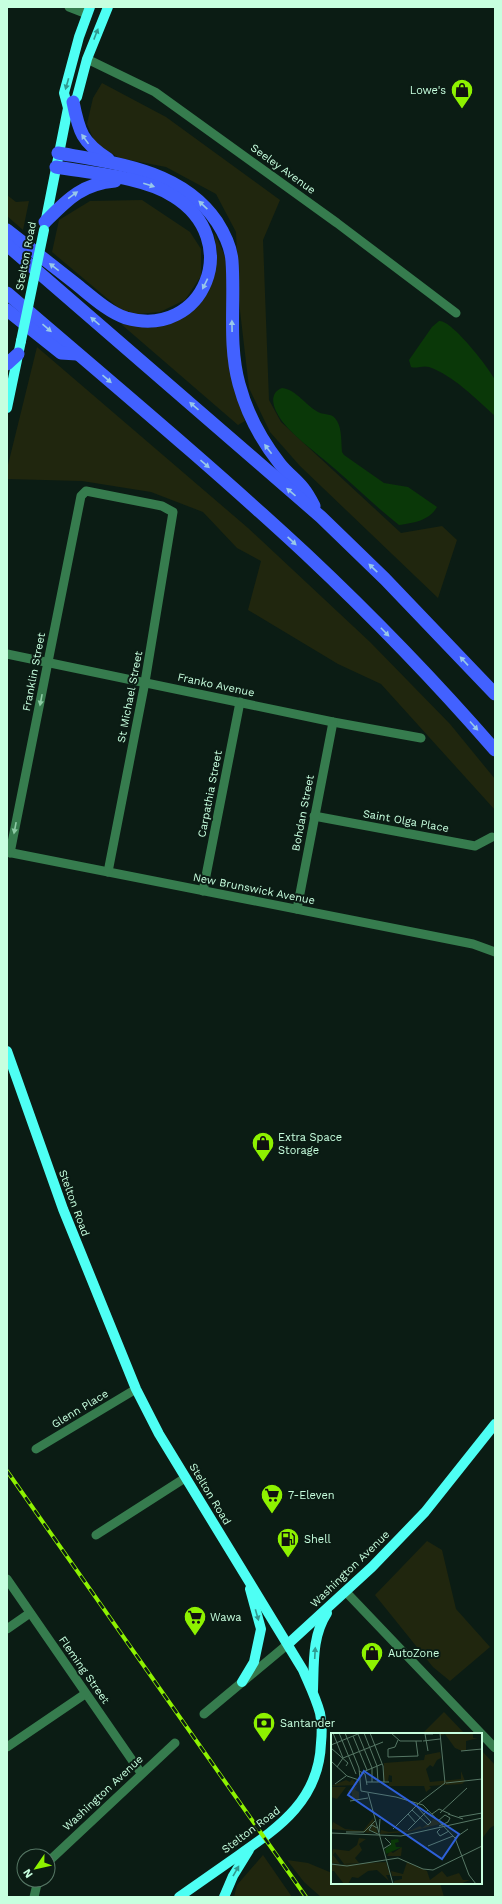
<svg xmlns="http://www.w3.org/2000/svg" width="502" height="1904" font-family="'Work Sans',sans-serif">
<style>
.green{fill:#20260e}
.water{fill:#0a3808}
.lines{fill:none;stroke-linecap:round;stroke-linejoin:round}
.minor{stroke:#367c4e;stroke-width:9}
.major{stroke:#4efff4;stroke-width:10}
.highway{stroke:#4261ff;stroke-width:13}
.rail-casing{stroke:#8ef200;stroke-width:4}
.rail{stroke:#0b1c14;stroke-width:2.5;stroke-dasharray:8;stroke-linecap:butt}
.major-bridge{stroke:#4efff4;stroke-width:10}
.oneway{fill:#30998f}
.oneway2{fill:#98c8ea}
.oneway3{fill:#8dcba5}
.labels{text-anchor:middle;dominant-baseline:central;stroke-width:4;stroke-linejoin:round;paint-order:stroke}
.poi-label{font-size:11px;fill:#c7ffdf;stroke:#0b1c14;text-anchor:start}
.street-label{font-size:11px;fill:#c7ffdf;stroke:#0b1c14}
.inset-road{fill:none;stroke:#567765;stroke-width:1}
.view{fill:#2e60d9;fill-opacity:0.15;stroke:#2e60d9;stroke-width:2}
.inset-edge{fill:none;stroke:#c7ffdf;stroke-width:2}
</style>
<rect width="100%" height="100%" fill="#0b1c14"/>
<g class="green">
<path d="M102,83l64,34 114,83 -17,40 6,160 12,22 120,111 41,-7 15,14 -19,58 -138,-132 -30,-34 -21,-44 -10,-86 -3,-70 -20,-38 -50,-27 -47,-9 -24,-15 -8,-19 6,-26z"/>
<path d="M7,195l9,7 13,-1 -6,29 -16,-14z"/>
<path d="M142,200l48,32 11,17v27l-16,24 -25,12 -22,2 -17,-4 -69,-58 7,-32 31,-19z"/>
<path d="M214,232l14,31 2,106 15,52 -7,4 -117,-101 29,4 35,-12 24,-25 8,-36z"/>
<path d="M37,347l211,181 122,114 80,82 45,55v31l-114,-126 -43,-20 -90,-54 13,-49 -24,-13 -34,-36 -52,-20 -69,-11 -75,-2v-10z"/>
<path d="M427,1541l15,9 14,59 34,38 -40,34 -17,-14 -58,-72z"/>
<path d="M444,1712l21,22h-43z"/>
<path d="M481,1750l14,15v60l-5,3 -9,12z"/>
<path d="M263,1855l29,42h-58l3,-12z"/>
<path d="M287,1860l21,3 24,10v10h108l4,14h-123l-17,-15z"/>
</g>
<g class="water">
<path d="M439,321c12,-2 49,46 55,57 4,7 1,29 1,38 -20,-18 -41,-40 -66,-49 -6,-2 -12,2 -18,0l-2,-7 23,-33z"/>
<path d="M282,388c15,2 23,17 36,24 8,4 14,0 19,9 5,8 4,21 5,31l2,3 40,28 24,4 29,20c-8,14 -24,16 -38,18 -23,-18 -43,-38 -65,-57 -15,-13 -41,-32 -52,-47 -8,-11 -15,-27 0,-33z"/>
</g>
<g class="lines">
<g class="minor">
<path d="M69,7l18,7"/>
<path d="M87,59l68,33 182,131 119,90"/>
<path d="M7,654l326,68 88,16"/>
<path d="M314,816l161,30 17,-9"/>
<path d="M7,852l466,92 22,8"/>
<path d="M10,853l71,-357 5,-5 76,15 11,6 -28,170 -37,190"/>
<path d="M203,891l37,-189"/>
<path d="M297,909l36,-187"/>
<path d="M36,1449l100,-60"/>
<path d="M96,1535l89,-57"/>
<path d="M7,1579l134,194"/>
<path d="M346,1592l149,156"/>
<path d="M7,1629l23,-16"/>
<path d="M204,1714l84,-70"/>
<path d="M7,1747l78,-53"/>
<path d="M48,1862l127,-119"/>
<path d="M34,1897l4,-17"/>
</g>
<g class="major">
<path d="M69,107l8,-10 10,-38 21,-52"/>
<path d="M45,224l23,-116 -4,-15 15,-56 11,-30"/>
<path d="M7,408l14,-67"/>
<path d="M7,1051l56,158 73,180 23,45 144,236c6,14 13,28 17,43 2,9 2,20 1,30 -2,56 -40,83 -82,112 -20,14 -40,28 -60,42"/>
<path d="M288,1644l84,-77 53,-55 70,-88"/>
<path d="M242,1682l12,-20 7,-33 -11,-40"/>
<path d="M313,1690c1,-27 -1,-54 14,-77"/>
<path d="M224,1897l9,-21 16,-26"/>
</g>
<g class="highway">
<path d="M73,102c6,30 9,40 35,57"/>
<path d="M58,153c58,10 124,17 159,69 7,11 14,25 15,39 3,41 -4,83 7,123 8,30 22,56 41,80 7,9 16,15 23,24 4,5 8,12 11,18"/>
<path d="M45,222c22,-22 36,-38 70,-41"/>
<path d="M7,230c23,18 46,36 69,54 15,12 32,28 50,34 78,22 119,-78 47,-122 -29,-19 -83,-23 -117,-29"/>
<path d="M7,245l314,272 64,62 110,115"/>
<path d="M7,293c100,86 202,171 299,261 66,62 129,127 189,196"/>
<path d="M7,310l54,43 16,1"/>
<path d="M7,364l11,-10"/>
</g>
<g class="rail-casing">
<path id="rail" d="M7,1471l299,426"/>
</g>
<use href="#rail" class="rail"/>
<path class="major-bridge" d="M21,341l23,-111"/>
</g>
<defs><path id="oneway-solid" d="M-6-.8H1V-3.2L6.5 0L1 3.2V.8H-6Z"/></defs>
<g class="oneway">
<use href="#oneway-solid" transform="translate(96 34) rotate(-69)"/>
<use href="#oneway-solid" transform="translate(67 84) rotate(106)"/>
<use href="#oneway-solid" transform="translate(257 1615) rotate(74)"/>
<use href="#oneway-solid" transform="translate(315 1653) rotate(-87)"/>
<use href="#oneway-solid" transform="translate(236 1871) rotate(-60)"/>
</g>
<g class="oneway2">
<use href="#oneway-solid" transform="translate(85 139) rotate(-126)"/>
<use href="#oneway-solid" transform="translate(149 185) rotate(17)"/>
<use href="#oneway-solid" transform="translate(73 195) rotate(-36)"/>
<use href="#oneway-solid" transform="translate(203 205) rotate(-137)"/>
<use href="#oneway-solid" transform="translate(54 267) rotate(-142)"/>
<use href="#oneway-solid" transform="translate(205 284) rotate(116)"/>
<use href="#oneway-solid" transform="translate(95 321) rotate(-139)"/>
<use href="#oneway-solid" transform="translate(232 326) rotate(-91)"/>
<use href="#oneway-solid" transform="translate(47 328) rotate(41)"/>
<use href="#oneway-solid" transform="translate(107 379) rotate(41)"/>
<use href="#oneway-solid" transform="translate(194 406) rotate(-139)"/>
<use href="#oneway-solid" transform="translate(268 449) rotate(-127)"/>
<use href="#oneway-solid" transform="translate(205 464) rotate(41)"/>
<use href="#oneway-solid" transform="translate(291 492) rotate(-139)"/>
<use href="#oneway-solid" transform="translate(292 541) rotate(43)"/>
<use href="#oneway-solid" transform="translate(373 568) rotate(-136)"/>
<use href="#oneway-solid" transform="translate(385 632) rotate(46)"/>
<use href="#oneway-solid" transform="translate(464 661) rotate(-133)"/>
<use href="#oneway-solid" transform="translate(474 726) rotate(48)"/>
</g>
<g class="oneway3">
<use href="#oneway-solid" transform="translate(41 700) rotate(101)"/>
<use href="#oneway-solid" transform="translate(15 828) rotate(101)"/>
</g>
<defs>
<g id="shop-pin" transform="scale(1.15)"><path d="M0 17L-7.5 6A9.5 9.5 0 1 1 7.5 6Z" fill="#8ef200" stroke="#0b1c14"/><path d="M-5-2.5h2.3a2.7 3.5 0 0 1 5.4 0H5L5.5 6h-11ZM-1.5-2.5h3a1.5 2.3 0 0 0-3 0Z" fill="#111"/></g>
<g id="supermarket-pin" transform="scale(1.15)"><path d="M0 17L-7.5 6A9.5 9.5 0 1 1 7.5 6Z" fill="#8ef200" stroke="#0b1c14"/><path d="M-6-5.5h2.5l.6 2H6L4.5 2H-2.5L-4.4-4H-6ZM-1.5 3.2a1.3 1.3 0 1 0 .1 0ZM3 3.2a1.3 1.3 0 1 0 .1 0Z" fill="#111"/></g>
<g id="fuel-pin" transform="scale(1.15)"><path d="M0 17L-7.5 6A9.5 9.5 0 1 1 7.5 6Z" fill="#8ef200" stroke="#0b1c14"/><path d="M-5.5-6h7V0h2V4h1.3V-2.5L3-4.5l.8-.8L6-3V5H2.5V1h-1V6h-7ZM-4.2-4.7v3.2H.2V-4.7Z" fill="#111"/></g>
<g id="bank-pin" transform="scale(1.15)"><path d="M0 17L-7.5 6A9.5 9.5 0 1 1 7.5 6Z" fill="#8ef200" stroke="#0b1c14"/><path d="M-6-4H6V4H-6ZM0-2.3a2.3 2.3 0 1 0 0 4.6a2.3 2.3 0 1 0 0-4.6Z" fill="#111"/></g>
</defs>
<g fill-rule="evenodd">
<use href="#shop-pin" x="462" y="90"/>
<use href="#shop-pin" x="263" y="1143"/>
<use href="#supermarket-pin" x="272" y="1495"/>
<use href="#fuel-pin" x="288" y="1539"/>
<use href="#supermarket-pin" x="195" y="1617"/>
<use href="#shop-pin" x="372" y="1653"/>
<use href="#bank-pin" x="264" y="1723"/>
</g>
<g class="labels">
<g class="poi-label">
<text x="446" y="90" text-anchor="end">Lowe's</text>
<text x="278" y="1137">Extra Space<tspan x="278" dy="13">Storage</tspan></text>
<text x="288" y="1495">7-Eleven</text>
<text x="304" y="1539">Shell</text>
<text x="210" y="1617">Wawa</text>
<text x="388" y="1653">AutoZone</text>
<text x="280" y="1723">Santander</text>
</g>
<g class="street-label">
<text transform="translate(283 169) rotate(36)">Seeley Avenue</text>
<text transform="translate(26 256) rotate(-79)">Stelton Road</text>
<text transform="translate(34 672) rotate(-79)">Franklin Street</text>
<text transform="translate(216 685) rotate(12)">Franko Avenue</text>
<text transform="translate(130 697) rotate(-79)">St Michael Street</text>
<text transform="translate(210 794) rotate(-79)">Carpathia Street</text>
<text transform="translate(303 813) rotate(-79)">Bohdan Street</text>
<text transform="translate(406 821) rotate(10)">Saint Olga Place</text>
<text transform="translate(254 889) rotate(11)">New Brunswick Avenue</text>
<text transform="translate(74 1203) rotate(70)">Stelton Road</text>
<text transform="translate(80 1409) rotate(-31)">Glenn Place</text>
<text transform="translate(210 1494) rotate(59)">Stelton Road</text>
<text transform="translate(350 1569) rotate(-44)">Washington Avenue</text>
<text transform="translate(84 1670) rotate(55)">Fleming Street</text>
<text transform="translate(103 1793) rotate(-43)">Washington Avenue</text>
<text transform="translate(251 1830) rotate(-37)">Stelton Road</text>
</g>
</g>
<g transform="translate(331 1733)">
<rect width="151" height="151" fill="#0b1c14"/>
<path d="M109,0h33v5h5l-12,3v9l-4,1 -7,-3 -10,-14 -5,2zM109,19l1,6 -4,2 -4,7 -3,-2 -4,4 4,13 31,-3v-8l4,10 -3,3 -33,2 2,2 -5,4 -2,-6h-35v-4h3v-6l-3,-1 -1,6h-4v-18l40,-3 1,-5zM21,46l6,6 -27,1 15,-6 4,2zM26,53l-2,4 4,2v7l-11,1 4,-3v-4l-5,-2zM0,54h15l-9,12 -6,-2zM42,85l5,16 -8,-4 3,-6 -4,4v3l3,2 -41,-4 2,-7 12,7 18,2zM104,85l5,6 -32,8 -28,2 1,-4 8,2 23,-2 8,-4 2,2zM28,105l7,1 -7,5 3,6 -7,8 4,5 -15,1 -9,-12 -2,3 7,9 -9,-1 2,-14 16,2 8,-6zM71,114l-1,9h-14l3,-5 3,2zM55,129l4,13h-4l3,6 -12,-11 -9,1 -10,7 -6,-1 -4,7h-4l-10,-13h-3l1,-6zM76,129l20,9 3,9 12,-9 5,6 12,-4 4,7h7l-10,4h-66v-3l8,-2v-3h-10l-1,-5 12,3z" fill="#20260e"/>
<path d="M67,106l1,3 -4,1 1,4h6l-16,7 -1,-5 6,-4v-5z" fill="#0a3808"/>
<path class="inset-road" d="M2,0l10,25M8,0l17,41M14,0l14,35 2,23 35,6 27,8 32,33 14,37 7,9M33,0l13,33 1,16M39,0l13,33 1,16M60,0l9,8h22M27,1l14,34v14M22,3l14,34M67,7l-3,7 -7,2v8l30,-1 -2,-15M92,8l17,-2M0,12l27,-11M0,15l17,15 -2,3M97,18l-3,-17h8M130,18l21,-2M0,28l16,15 12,4M6,34l6,-9 40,-16M28,38l6,3 2,11M32,39l19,-8M35,49h23M115,50l36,-4M4,51l11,-8M37,60l25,91M19,68l18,-3M81,77l16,15 3,-3 -14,-15M109,80l27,-25M77,81l8,9M101,81l7,-5 11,5M117,81l15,5M128,84l23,-4M107,88l7,-6 5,3 -2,4 -9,4M46,95l-5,-3 -3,5 11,5M62,96l26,-26 26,-20 -5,-50M109,96l-3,3 3,4 9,-5M77,97l20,-20M15,99h18l11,-11M48,99l1,-13M0,100l70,3 81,-18M124,105l13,-9M97,113l25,-10M52,116l8,-5 -6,-6M0,131l16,2 51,-8 25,11 10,1 49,-24"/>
<path class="view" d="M33,38l95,63 -17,25 -94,-64z"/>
<rect width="151" height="151" class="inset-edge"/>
</g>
<rect width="502" height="1904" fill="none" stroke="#c7ffdf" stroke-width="16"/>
<g transform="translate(36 1868) rotate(236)"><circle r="19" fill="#0b1c14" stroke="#567765"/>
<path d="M0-3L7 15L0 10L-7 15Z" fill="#8ef200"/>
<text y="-6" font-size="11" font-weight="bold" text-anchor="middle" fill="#c7ffdf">N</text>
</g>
</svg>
